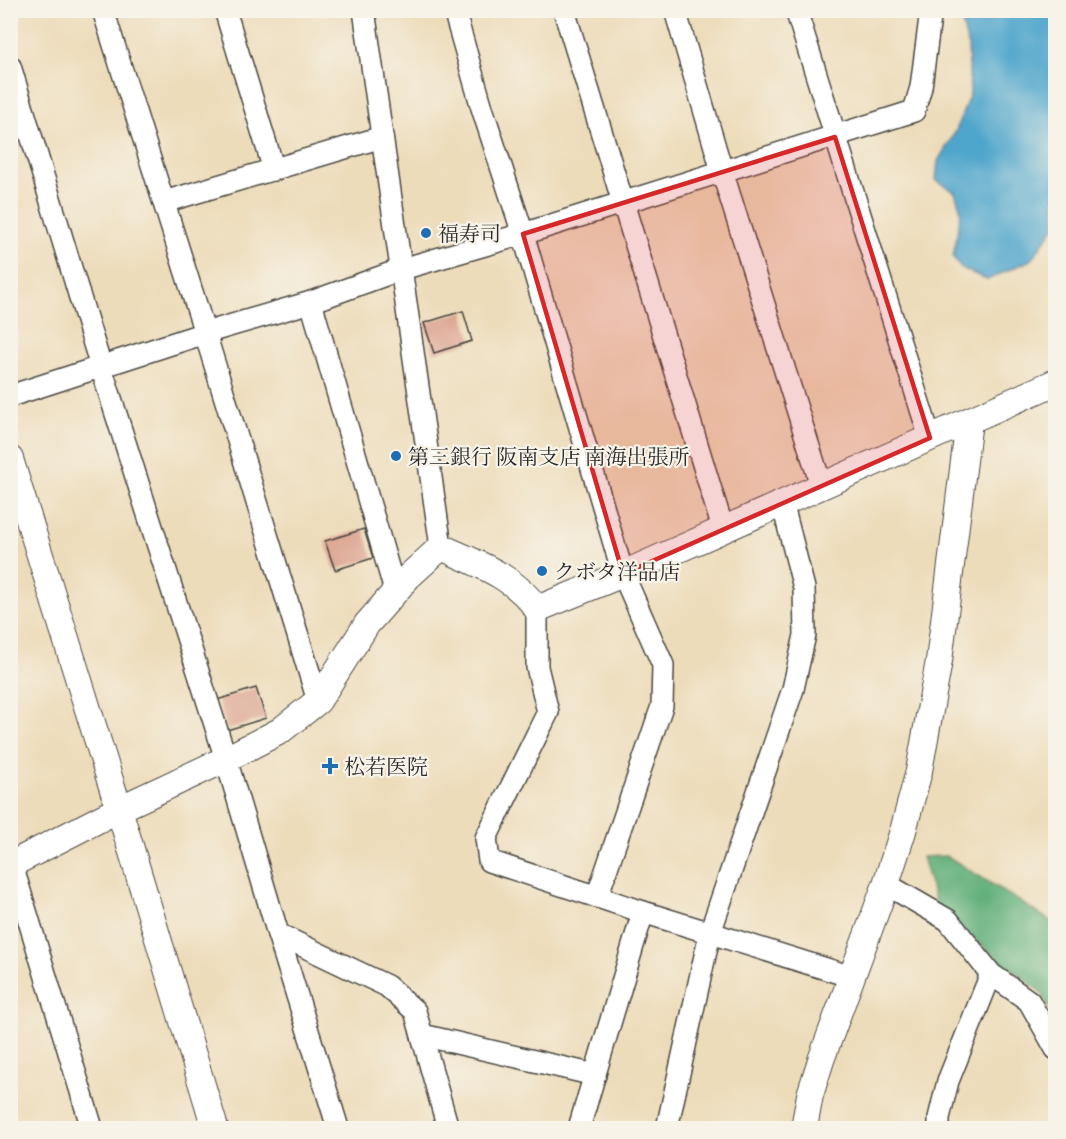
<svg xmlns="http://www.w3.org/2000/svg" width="1066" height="1139" font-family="'EB Garamond','Noto Serif JP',serif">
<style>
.forest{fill:#64b07a;stroke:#486e52;stroke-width:1.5}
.water{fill:#4fa6cc;stroke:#3d687c;stroke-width:1.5}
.building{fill:#dda491}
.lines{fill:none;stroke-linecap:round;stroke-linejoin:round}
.minor-casing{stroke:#484640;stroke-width:24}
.tertiary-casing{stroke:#484640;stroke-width:28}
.minor{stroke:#fff;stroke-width:21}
.tertiary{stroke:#fff;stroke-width:26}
.marked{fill:#d62828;fill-opacity:0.2;stroke:#d62828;stroke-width:4.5;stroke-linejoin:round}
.poi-dot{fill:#1f6fb2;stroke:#f7f3e8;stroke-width:2}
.labels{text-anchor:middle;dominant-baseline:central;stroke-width:4.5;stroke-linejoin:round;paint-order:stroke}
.poi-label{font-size:21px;fill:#2b2b2b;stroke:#f7f3e8;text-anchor:start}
</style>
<rect width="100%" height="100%" fill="#f7f3e8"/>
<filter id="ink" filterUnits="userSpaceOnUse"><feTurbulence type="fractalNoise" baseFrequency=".0167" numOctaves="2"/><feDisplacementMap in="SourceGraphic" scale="12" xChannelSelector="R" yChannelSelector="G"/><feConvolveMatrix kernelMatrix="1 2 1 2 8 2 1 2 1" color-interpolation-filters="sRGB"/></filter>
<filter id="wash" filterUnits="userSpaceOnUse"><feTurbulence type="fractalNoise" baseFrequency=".008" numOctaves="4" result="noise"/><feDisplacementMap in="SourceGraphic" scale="24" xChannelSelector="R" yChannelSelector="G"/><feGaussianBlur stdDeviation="1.35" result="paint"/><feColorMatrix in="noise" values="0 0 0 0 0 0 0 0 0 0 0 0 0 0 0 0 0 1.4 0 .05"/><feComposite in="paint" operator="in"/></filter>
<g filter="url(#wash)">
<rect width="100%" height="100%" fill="#eddcba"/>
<path class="forest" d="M947,856l108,68v97l-13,-28 -104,-82 -16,-54z"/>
<path class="water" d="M959,11h96v215l-24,34 -44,20 -26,-12 -8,-11 8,-46 -6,-19 -19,-12 2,-19 18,-30 14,-38 -2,-47z"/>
<g id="blocks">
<g class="building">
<path d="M463,311l9,30 -38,12 -10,-30z"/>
<path d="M364,529l9,29 -38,12 -10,-29z"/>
<path d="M256,688l10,30 -39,12 -10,-30z"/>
</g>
</g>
</g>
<g filter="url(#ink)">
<use href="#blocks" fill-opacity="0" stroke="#484640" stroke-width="1.5"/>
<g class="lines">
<g class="minor-casing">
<g id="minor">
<path d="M103,10l102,323 113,368"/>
<path d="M225,10l49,160"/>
<path d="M364,10l77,537"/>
<path d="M454,10l28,98 41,126 100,340 40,91 -1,41 -65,191"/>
<path d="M564,10l159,519"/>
<path d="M675,10l47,161 99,314"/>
<path d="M796,10l134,428"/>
<path d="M10,66l91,301 125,392 52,175 109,52 28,25 33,117"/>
<path d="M164,202l218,-65"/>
<path d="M311,302l84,289"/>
<path d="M10,396l195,-63 106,-31 91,-33 121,-35 391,-123 7,-24 10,-77"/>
<path d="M537,609v58l11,45 -62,126 3,23 154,51 209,65"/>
<path d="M12,865l80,263"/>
<path d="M886,884l62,36 43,54 38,27 27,48"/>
<path d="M278,934l60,194"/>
<path d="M422,1035l173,40"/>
<path d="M579,1128l64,-216"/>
<path d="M667,1128l43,-195 83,-244 12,-54 -1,-47 -22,-86"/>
<path d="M939,1128v-10l9,-37 43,-107"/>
</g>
</g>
<g class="tertiary-casing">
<g id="tertiary">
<path d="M10,459l109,350 96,319"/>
<path d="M10,865l109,-56 107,-50 54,-28 38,-30 49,-77 41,-47 33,-30c35,16 73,29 96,62l86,-35 433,-192"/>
<path d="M804,1128l6,-33 11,-35 65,-176 17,-53 16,-60 20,-110 30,-240"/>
</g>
</g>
<use href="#minor" class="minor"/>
<use href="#tertiary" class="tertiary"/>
</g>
</g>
<path class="marked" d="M835,137l95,301 -307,136 -100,-340z"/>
<g class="poi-dot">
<circle cx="426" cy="233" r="6"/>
<circle cx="396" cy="456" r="6"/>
<circle cx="542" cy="571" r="6"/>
<path d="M327 757h6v6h6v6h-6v6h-6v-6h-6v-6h6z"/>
</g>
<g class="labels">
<g class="poi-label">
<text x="438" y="233">福寿司</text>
<text x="408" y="456">第三銀行 阪南支店 南海出張所</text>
<text x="554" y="571">クボタ洋品店</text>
<text x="344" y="766">松若医院</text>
</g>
</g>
<rect width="1066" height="1139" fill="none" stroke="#f7f3e8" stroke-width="36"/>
</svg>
